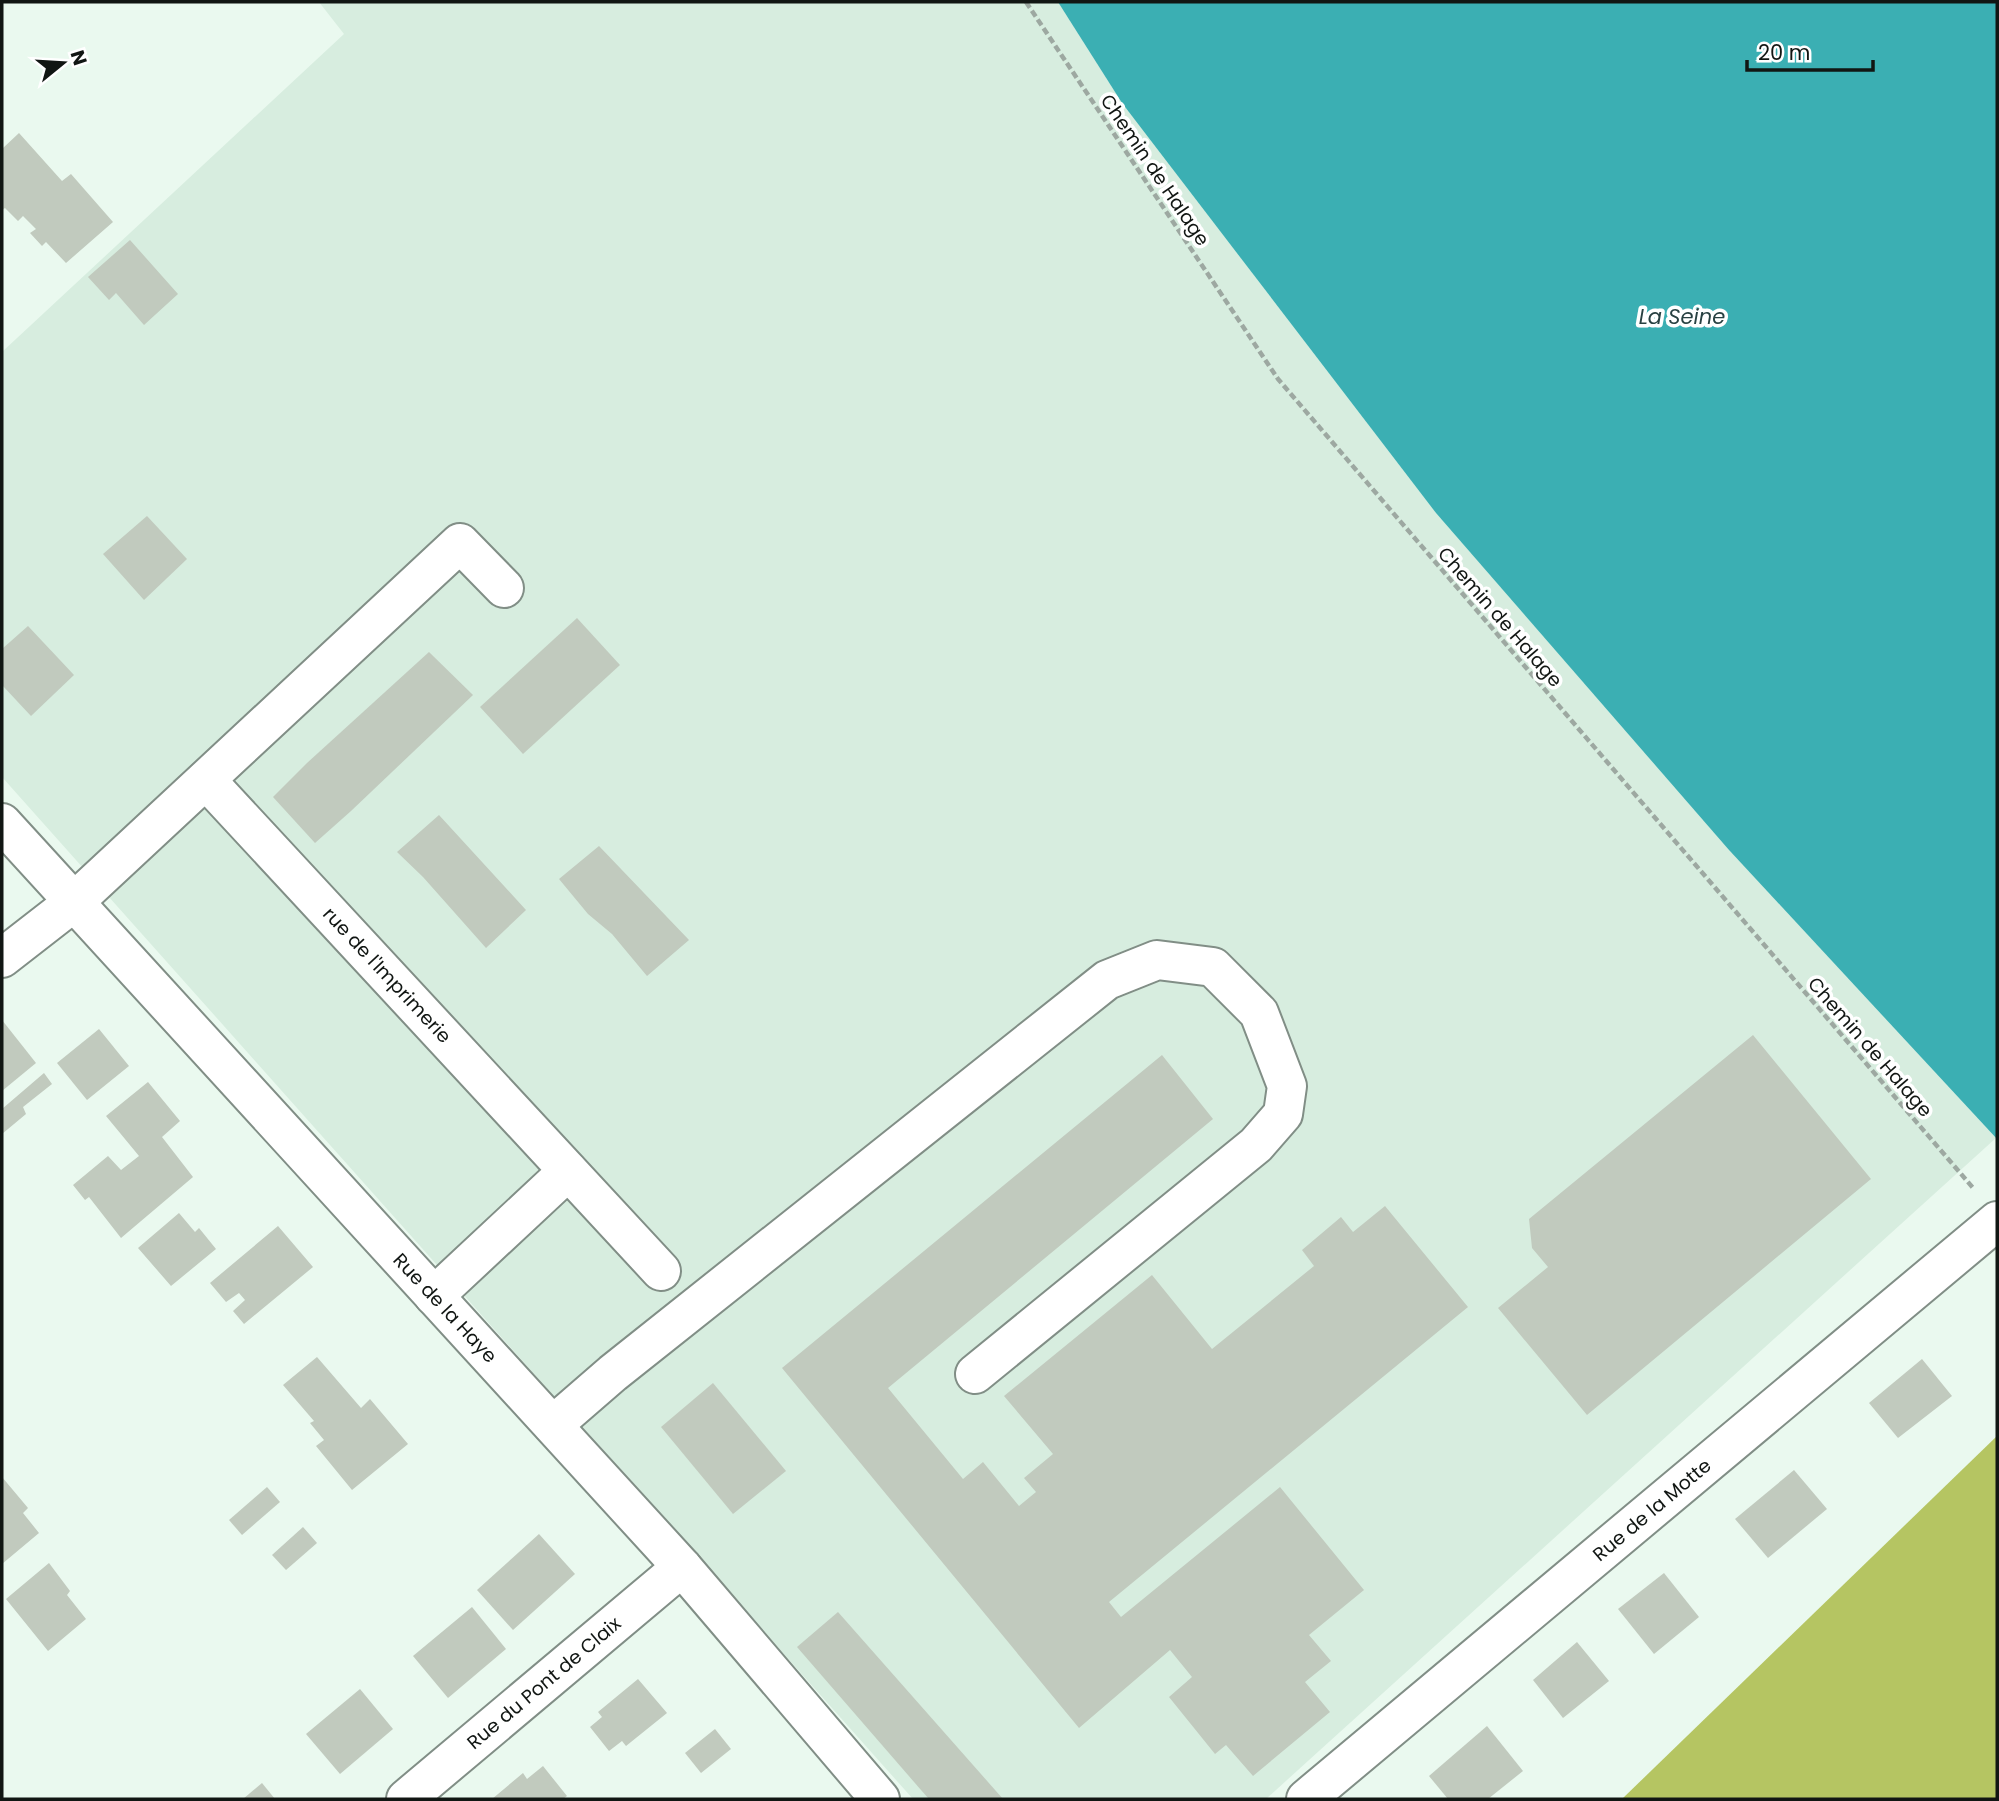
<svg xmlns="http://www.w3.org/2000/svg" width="1999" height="1801" font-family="Poppins,sans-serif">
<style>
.built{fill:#d7eddf}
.forest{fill:#b5c562}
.water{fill:#3bafb3}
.building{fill:#c1cabe}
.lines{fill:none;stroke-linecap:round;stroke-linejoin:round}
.minor-casing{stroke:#818e86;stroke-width:42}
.path{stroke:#9da8a1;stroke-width:4.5;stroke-dasharray:7 3.5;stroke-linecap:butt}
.minor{stroke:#fff;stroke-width:38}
.labels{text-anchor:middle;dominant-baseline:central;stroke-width:7;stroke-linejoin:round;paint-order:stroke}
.street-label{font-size:19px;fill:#111613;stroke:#fff}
.water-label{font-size:21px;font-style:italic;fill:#284142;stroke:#fff}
</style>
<rect width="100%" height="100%" fill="#eaf9ef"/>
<path class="built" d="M319,2h739l64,101 314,410 293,337 267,288 -730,661h-353l-911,-1022v-425l342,-318z"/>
<path class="forest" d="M1997,1436v363h-375z"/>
<path class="water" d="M1058,2h939v1137l-268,-289 -293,-337 -314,-410z"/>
<g class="building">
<path d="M19,133l43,48 9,-7 42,48 -47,41 -20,-21 -4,4 -12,-13 6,-4 -13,-13 -5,5 -13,-13 -3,2v-61z"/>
<path d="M130,240l48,54 -34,31 -28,-32 -7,7 -21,-23z"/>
<path d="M147,516l40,43 -43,41 -41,-46z"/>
<path d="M577,618l43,47 -97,89 -43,-47z"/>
<path d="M28,626l46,49 -43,41 -29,-31v-36z"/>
<path d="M429,652l44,43 -122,116 -36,32 -42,-46 34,-34z"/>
<path d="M439,815l87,95 -40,38 -63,-71 -26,-25z"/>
<path d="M599,846l90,94 -42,36 -35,-42 -24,-20 -29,-35z"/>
<path d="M2,1020l34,43 -34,28z"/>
<path d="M99,1029l30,37 -42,34 -30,-37z"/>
<path d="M1753,1035l118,144 -284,236 -89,-107 50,-41 -16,-19 -3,-29z"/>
<path d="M1162,1055l51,64 -325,269 75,91 20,-17 36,44 17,-14 -12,-14 29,-24 -49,-58 148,-121 60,74 102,-83 -12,-16 39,-33 12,15 32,-26 83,101 -359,295 12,15 159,-130 84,103 -55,45 22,26 -26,21 25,30 -77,64 -27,-31 -11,9 -46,-57 23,-20 -22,-27 -91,78 -297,-360z"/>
<path d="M44,1073l8,11 -29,23 3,7 -24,20v-25z"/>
<path d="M148,1082l32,39 -18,16 31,40 -72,61 -32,-41 -4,3 -12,-15 35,-29 13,14 18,-14 -33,-40z"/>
<path d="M179,1213l16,19 4,-4 17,21 -45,37 -33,-38z"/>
<path d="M278,1226l35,41 -69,57 -11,-13 12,-11 -6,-7 -13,9 -16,-19z"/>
<path d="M317,1357l44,51 9,-9 38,45 -56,46 -36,-44 8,-6 -14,-17 4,-2 -31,-36z"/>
<path d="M1922,1359l30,37 -54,42 -29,-35z"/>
<path d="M713,1383l73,88 -53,43 -72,-87z"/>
<path d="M1794,1470l33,39 -59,49 -33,-39z"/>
<path d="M2,1477l26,31 -5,5 16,20 -37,31z"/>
<path d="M267,1487l13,15 -38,33 -13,-15z"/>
<path d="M303,1527l14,16 -31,27 -14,-15z"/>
<path d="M539,1534l36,40 -62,56 -36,-40z"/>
<path d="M49,1563l21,28 -3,4 19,24 -38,32 -42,-52z"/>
<path d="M1664,1573l35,44 -45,37 -36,-45z"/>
<path d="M472,1607l34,42 -58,49 -35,-42z"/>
<path d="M838,1612l165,187h-74l-8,-9 -124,-143z"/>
<path d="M1577,1642l32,39 -46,37 -30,-38z"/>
<path d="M638,1679l29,34 -41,33 -4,-5 -13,10 -19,-24 12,-10 -4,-5z"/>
<path d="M360,1689l33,40 -53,45 -34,-40z"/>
<path d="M1487,1726l36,45 -35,28h-40l-19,-23z"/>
<path d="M715,1729l16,20 -30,24 -16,-20z"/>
<path d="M543,1766l24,30 -4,3h-71l31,-26 4,6z"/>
<path d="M262,1783l13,16h-32z"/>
</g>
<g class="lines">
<g class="minor-casing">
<g id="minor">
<path d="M206,780l455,491"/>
<path d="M2,823l680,744 198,232"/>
<path d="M2,958l72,-56 386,-359 44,45"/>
<path d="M434,1296l134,-125"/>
<path d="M553,1425l60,-52 494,-393 50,-20 56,7 46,46 28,73 -4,28 -27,31 -281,229"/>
<path d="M406,1799l276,-232"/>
<path d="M1306,1799l691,-578"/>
</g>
</g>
<path class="path" d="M1026,2l252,377 696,810"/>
<use href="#minor" class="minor"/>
</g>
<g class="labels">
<g class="street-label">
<text transform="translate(1155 170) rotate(56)">Chemin de Halage</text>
<text transform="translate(1500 617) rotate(49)">Chemin de Halage</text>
<text transform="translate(387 975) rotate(47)">rue de l'Imprimerie</text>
<text transform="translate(1870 1047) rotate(49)">Chemin de Halage</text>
<text transform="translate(445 1308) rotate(47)">Rue de la Haye</text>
<text transform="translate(1652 1510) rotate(-40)">Rue de la Motte</text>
<text transform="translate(544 1683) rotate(-40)">Rue du Pont de Claix</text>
</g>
<g class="water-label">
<text x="1682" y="316">La Seine</text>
</g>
</g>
<rect width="1999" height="1801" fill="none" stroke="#111613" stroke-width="7"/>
<g transform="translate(63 63) rotate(72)" stroke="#ffffff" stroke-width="5" paint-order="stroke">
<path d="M0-5L12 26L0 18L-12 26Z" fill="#111613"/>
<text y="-10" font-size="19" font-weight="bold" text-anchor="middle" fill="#111613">N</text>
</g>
<path d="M1747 60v10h126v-10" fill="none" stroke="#111613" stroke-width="3.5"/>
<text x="1758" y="60" font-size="21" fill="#111613" stroke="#ffffff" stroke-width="5" paint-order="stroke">20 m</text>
</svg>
